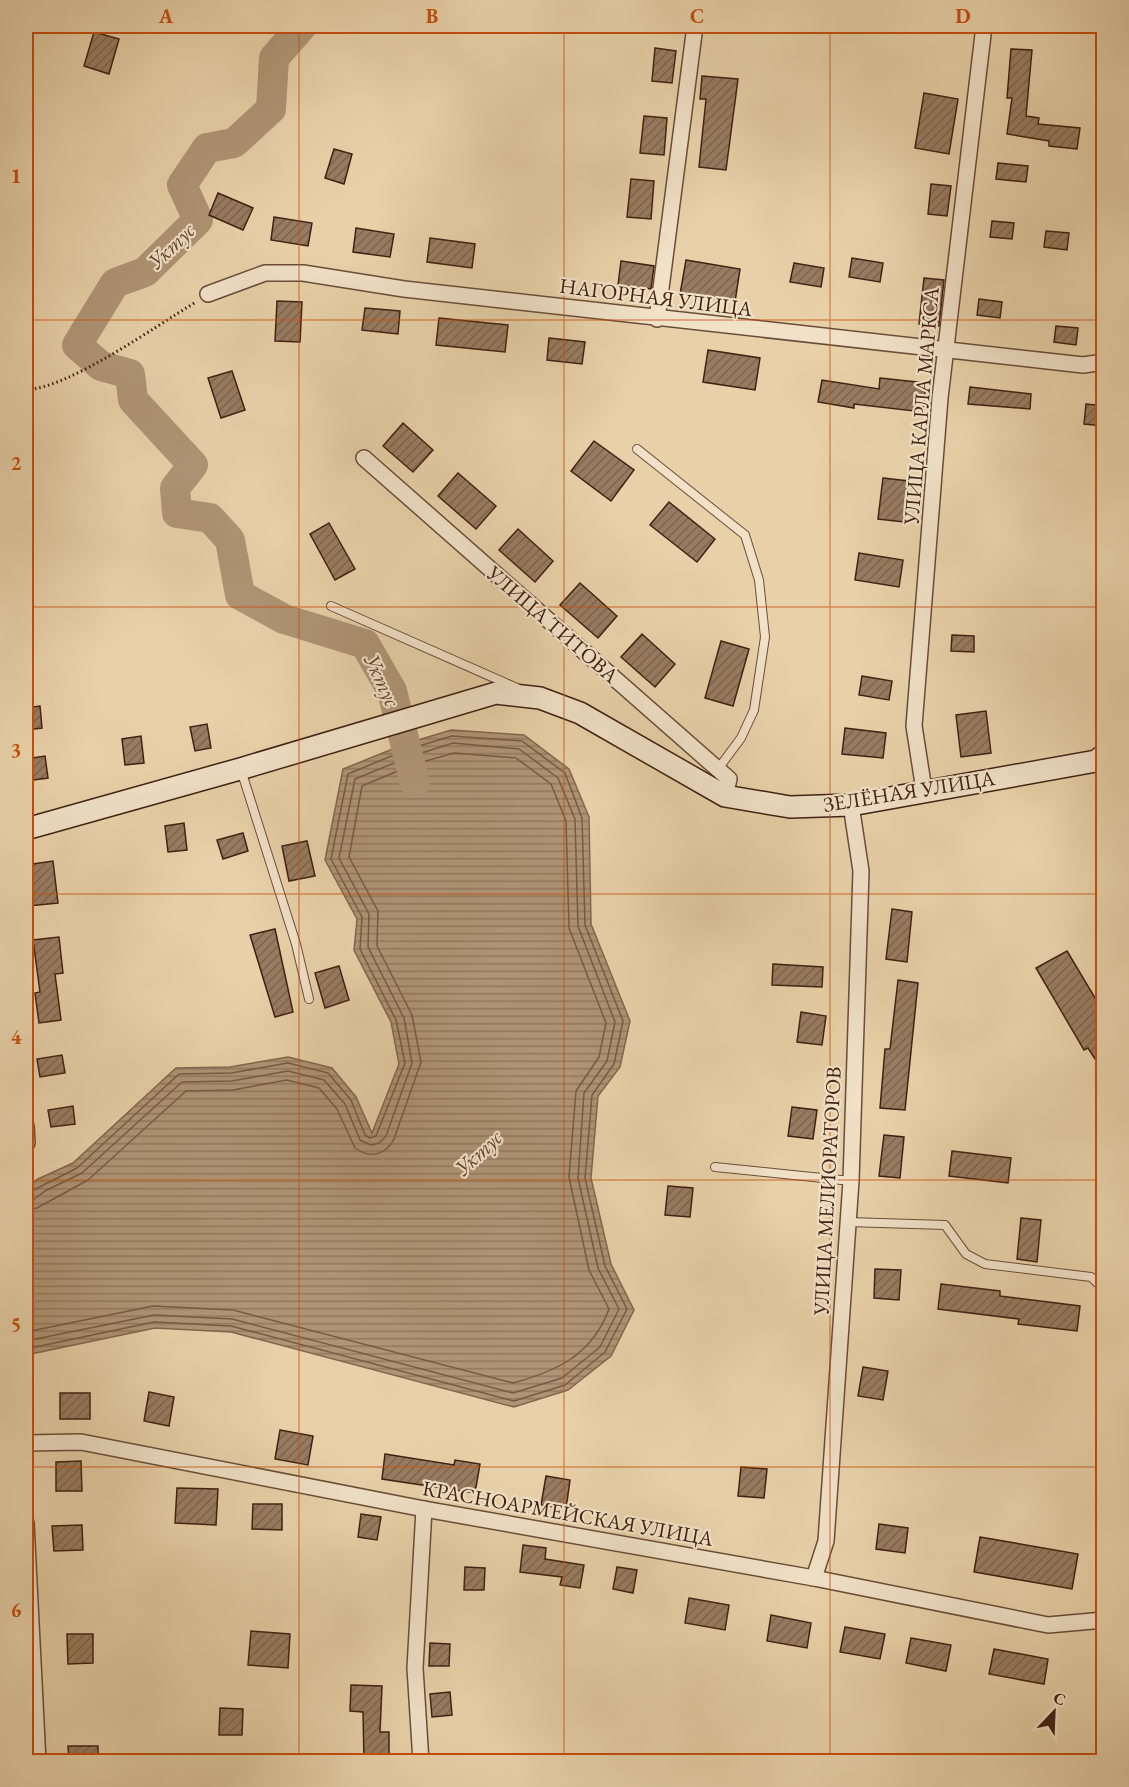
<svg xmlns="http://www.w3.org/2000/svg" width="1129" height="1787" font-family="'EB Garamond',serif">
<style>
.water{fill:url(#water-rules);stroke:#83664e;stroke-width:1.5}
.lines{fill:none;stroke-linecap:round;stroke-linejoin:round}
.shore{stroke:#785a44;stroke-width:1.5}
.river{stroke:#af9576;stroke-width:30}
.building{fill:url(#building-hatch);stroke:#412012;stroke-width:1.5}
.lane-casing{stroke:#6b4c38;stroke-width:10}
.street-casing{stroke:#6b4c38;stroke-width:18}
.secondary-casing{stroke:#412012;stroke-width:24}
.path{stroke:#412012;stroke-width:3;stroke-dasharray:1.5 3;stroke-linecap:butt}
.lane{stroke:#f0e1c7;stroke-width:8}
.street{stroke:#f0e1c7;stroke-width:15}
.secondary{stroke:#f0e1c7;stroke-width:21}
.grid{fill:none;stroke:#c74e0d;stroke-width:1.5;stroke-opacity:0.55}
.labels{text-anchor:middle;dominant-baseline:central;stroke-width:4.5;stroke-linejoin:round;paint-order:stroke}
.street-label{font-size:21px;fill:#412012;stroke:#f0e1c7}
.water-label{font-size:22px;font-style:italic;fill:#624330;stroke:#f0e1c7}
.neatline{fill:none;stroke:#c74e0d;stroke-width:2}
.grid-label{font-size:20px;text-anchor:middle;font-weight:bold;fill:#c74e0d}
</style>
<defs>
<pattern id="water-rules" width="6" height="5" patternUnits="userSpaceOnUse" patternTransform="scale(1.5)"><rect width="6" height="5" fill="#af9576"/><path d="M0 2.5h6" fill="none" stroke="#90795f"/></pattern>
<pattern id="building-hatch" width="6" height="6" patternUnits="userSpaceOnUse" patternTransform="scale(1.5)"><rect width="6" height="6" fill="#987c61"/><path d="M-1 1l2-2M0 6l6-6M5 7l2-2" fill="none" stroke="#7e654f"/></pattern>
</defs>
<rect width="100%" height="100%" fill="#e8d1a9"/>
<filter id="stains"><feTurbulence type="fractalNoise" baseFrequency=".00333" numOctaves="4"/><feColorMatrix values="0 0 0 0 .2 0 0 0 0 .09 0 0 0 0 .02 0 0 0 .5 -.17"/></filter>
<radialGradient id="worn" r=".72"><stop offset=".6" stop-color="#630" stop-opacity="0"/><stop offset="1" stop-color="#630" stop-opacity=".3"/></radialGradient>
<path class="water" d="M451,730l73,5 45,34 20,48 2,107 39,97 -10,46 -22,29 -7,82 20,86 23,46 -23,46 -43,34 -54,17 -283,-75 -76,-4 -129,27v-166l12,-10 35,-16 103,-95 54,-1 58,-10 44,11 24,29 16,36 27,-69 -8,-42 -37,-72 3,-31 -32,-59 18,-91 62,-25z"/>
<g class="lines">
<g class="shore">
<path d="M26,1194l51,-26 102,-94 52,-1 57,-10 40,10 23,27 14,35 5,3 6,-2 29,-73 -9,-43 -36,-71 2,-32 -31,-58 17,-85 58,-24 46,-14 70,5 43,32 17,45 3,107 38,96 -9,43 -22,31 -7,83 20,88 22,43 -22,43 -40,33 -51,16 -283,-75 -77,-4 -128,27"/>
<path d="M26,1201l7,-1 12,-9 37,-18 100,-91 50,-1 56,-10 36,9 21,24 15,36 11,5 8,-2 7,-7 26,-73 -8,-45 -36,-71 1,-33 -30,-56 16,-79 54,-22 44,-14 66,6 39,29 17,41 3,107 37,96 -8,39 -23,32 -6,85 20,90 21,41 -19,38 -38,31 -49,15 -281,-74 -78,-4 -128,26"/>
<path d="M26,1210l11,-2 51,-28 98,-89 47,-1 54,-10 32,8 18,21 18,39c15,11 31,7 39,-9l27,-77 -9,-47 -35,-69 1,-35 -29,-54 13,-71 50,-21 42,-12 62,5 35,26 15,37 3,107 37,95 -7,34 -23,34 -7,86 20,93 20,39c-17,46 -52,62 -96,74l-280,-73 -80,-4 -127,26"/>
</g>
<path class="river" d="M302,26l-28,32 -3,51 -37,34 -27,5 -25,37 16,35 -53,52 -30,11 -38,62 24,21 29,8 3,26 60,65 -18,23 2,25 33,5 20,22 10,55 44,24 81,25 27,47 23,92"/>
</g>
<g class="building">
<path d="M94,32l25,7 -10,35 -25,-8z"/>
<path d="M655,48l21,3 -4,32 -20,-2z"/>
<path d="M1011,49l21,1 -6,66 13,2 -1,6 42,4 -3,21 -28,-3v-5l-42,-7 5,-36h-5z"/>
<path d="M702,76l36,3 -12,91 -27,-3 7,-68h-6z"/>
<path d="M924,93l34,6 -9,55 -34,-6z"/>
<path d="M644,116l23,2 -3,37 -24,-2z"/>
<path d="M334,149l18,5 -8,30 -19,-6z"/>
<path d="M998,163l30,3 -2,16 -30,-3z"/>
<path d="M631,179l23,2 -3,38 -24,-2z"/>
<path d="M931,184l20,2 -4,30 -19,-2z"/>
<path d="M218,193l35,15 -10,22 -34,-15z"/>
<path d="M274,217l38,6 -4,23 -37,-6z"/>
<path d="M992,221l22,2 -2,16 -22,-2z"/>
<path d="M356,228l38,6 -4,23 -37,-5z"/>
<path d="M1046,231l23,2 -2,17 -23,-3z"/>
<path d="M430,238l45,6 -3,24 -45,-6z"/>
<path d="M852,258l31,5 -3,19 -31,-5z"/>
<path d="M686,260l54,9 -5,33 -55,-8z"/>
<path d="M621,261l33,5 -3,23 -33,-4z"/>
<path d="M794,263l30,5 -3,19 -31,-5z"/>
<path d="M924,278l20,2 -5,46 -20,-2z"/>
<path d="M979,299l23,3 -2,16 -23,-3z"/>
<path d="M277,301l25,1 -2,40 -25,-1z"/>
<path d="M365,308l35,3 -2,23 -36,-4z"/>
<path d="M439,318l69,7 -3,27 -69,-7z"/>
<path d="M1056,326l22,2 -2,17 -22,-3z"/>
<path d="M549,338l36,4 -3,22 -35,-4z"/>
<path d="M708,350l52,8 -5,32 -52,-8z"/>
<path d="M232,371l13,39 -24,8 -13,-40z"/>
<path d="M880,378l46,5 -3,29 -69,-8v4l-36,-6 4,-22 57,9z"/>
<path d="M970,387l61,7 -1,15 -62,-5z"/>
<path d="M1086,404l18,2v20l-20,-2z"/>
<path d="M403,423l30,27 -20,22 -30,-26z"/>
<path d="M594,441l40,29 -23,31 -40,-30z"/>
<path d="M458,473l38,33 -20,23 -38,-33z"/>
<path d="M883,478l26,3 -5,41 -26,-3z"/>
<path d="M669,502l46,37 -18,23 -47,-37z"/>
<path d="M329,523l26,46 -20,11 -25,-46z"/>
<path d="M518,529l35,32 -18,21 -36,-32z"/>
<path d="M859,553l44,7 -4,27 -44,-7z"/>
<path d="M580,583l37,33 -19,22 -38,-33z"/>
<path d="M642,634l33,30 -20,23 -34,-30z"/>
<path d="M952,635l22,1v16l-23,-1z"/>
<path d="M721,641l28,8 -16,57 -28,-8z"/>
<path d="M862,676l30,5 -3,19 -30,-5z"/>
<path d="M40,706l2,22 -16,2v-22z"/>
<path d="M986,711l5,42 -30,4 -5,-42z"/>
<path d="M207,724l4,24 -16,3 -5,-24z"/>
<path d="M845,728l41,5 -3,25 -41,-4z"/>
<path d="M141,736l3,27 -19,2 -3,-26z"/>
<path d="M45,756l3,22 -22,3v-22z"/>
<path d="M184,823l3,27 -19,2 -3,-26z"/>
<path d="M243,833l5,18 -25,8 -6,-19z"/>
<path d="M307,841l8,35 -26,5 -7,-35z"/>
<path d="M53,861l5,42 -30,3 -2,-41z"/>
<path d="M892,909l20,3 -5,50 -21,-3z"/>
<path d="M275,929l18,83 -18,5 -25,-82z"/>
<path d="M59,937l4,36 -8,1 6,46 -22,3 -4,-30 5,-1 -7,-52z"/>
<path d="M1067,951l37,62v60l-16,-25 -4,2 -48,-82z"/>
<path d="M773,964l50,3 -1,20 -50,-2z"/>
<path d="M339,966l10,34 -24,8 -10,-35z"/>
<path d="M898,980l20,3 -13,127 -25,-2 5,-59h5z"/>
<path d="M801,1012l25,4 -4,29 -25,-3z"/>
<path d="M62,1055l3,18 -25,4 -3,-18z"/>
<path d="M73,1106l2,18 -24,3 -3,-17z"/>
<path d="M792,1107l25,3 -4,29 -25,-3z"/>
<path d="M884,1135l20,2 -4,41 -21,-2z"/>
<path d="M952,1151l59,7 -3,25 -59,-7z"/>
<path d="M668,1186l25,2 -3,29 -25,-2z"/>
<path d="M1021,1218l20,2 -4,42 -20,-3z"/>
<path d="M875,1269l26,1 -2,30 -25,-2z"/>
<path d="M941,1284l59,7v5l80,10 -3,25 -59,-7 1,-5 -81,-10z"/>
<path d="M863,1367l25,4 -5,29 -25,-4z"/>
<path d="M149,1392l25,5 -5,29 -25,-5z"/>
<rect x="60" y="1393" width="30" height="26"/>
<path d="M280,1430l33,6 -5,29 -33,-6z"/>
<path d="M385,1454l69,11 1,-5 25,4 -5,29 -93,-14z"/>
<path d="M81,1461l1,30h-26v-29z"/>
<path d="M741,1467l26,2 -3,29 -26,-2z"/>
<path d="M546,1476l24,4 -4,29 -25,-4z"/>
<path d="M177,1488l41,1 -2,36 -41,-2z"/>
<path d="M253,1504h29v26l-30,-1z"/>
<path d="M361,1514l20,3 -4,23 -19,-3z"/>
<path d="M879,1524l29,4 -3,25 -29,-4z"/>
<path d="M82,1525l1,25 -29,1 -2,-25z"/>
<path d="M980,1537l98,17 -6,35 -98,-17z"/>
<path d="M523,1545l23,3 -1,11 39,6 -4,23 -20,-3 2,-8 -42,-5z"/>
<path d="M465,1567l20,1 -1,22h-20z"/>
<path d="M617,1567l20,3 -4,23 -20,-4z"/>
<path d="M689,1598l40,7 -4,25 -40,-7z"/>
<path d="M771,1615l40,8 -4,25 -40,-7z"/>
<path d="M845,1627l40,7 -5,25 -40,-7z"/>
<path d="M251,1631l39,3 -2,34 -40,-3z"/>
<path d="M67,1634h26v29l-25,1z"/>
<path d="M911,1638l40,7 -5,26 -40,-8z"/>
<path d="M430,1643l20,1 -1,22h-20z"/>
<path d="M994,1649l54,10 -4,25 -55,-10z"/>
<path d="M351,1685l31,1 -2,46h9v29h-25l-1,-49 -13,-1z"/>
<path d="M450,1692l2,23 -20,2 -2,-23z"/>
<path d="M220,1708l23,1 -1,26h-23z"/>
<path d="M68,1746h30v15h-29z"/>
</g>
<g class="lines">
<g class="lane-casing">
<g id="lane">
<path d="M637,449l108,86 14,45 6,57 -11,73 -13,28 -23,31"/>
<path d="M331,606l186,82"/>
<path d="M241,770l55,174 13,55"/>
<path d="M715,1167l136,14"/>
<path d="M848,1222l97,3 21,29 19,10 106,13 13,12"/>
</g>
</g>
<g class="street-casing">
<g id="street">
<path d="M208,294l57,-21h38l101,16 679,76 21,-3"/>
<path d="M657,319l38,-293"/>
<path d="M364,458l365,321 -4,17"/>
<path d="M924,790l-10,-64 26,-328 44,-372"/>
<path d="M26,1126l1,17"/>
<path d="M26,1443l55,-1 343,67 390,69 234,47 56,-5"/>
<path d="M26,1523l12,239"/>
<path d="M814,1578l12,-37 25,-360 10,-310 -10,-66"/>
<path d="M421,1762l-6,-94 9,-159"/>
</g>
</g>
<g class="secondary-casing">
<path id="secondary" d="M26,829l214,-60 256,-76 44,5 40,15 145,83 65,11 61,-2 245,-44 8,-6"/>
</g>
<path class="path" d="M26,390c45,-3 128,-63 170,-88"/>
<use href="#lane" class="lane"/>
<use href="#street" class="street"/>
<use href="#secondary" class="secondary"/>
</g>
<path class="grid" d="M299,26v1736M564,26v1736M830,26v1736M26,320h1078M26,607h1078M26,894h1078M26,1180h1078M26,1467h1078"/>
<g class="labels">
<g class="street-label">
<text transform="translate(656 297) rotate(7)">НАГОРНАЯ УЛИЦА</text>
<text transform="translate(921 406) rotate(-85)">УЛИЦА КАРЛА МАРКСА</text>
<text transform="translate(553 624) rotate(41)">УЛИЦА ТИТОВА</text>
<text transform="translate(909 791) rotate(-9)">ЗЕЛЁНАЯ УЛИЦА</text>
<text transform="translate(827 1191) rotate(-87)">УЛИЦА МЕЛИОРАТОРОВ</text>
<text transform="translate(568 1513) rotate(10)">КРАСНОАРМЕЙСКАЯ УЛИЦА</text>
</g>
<g class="water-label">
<text transform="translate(171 246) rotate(-44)">Уктус</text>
<text transform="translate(382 680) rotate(65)">Уктус</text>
<text transform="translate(478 1153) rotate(-43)">Уктус</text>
</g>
</g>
<rect width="1129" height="1787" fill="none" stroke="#e8d1a9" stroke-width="66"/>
<g transform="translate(1054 1712) rotate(23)" stroke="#f0e1c7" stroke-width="4.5" paint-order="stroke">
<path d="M0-4.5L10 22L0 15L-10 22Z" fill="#412012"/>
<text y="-9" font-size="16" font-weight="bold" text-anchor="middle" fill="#412012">С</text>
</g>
<rect x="33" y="33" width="1063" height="1721" class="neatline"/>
<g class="grid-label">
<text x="166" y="23">A</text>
<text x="432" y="23">B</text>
<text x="697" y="23">C</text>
<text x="963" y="23">D</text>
<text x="16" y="183">1</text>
<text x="16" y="470">2</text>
<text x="16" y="757">3</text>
<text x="16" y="1044">4</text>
<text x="16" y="1331">5</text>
<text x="16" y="1617">6</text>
</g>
<rect width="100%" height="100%" filter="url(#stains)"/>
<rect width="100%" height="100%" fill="url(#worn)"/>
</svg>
